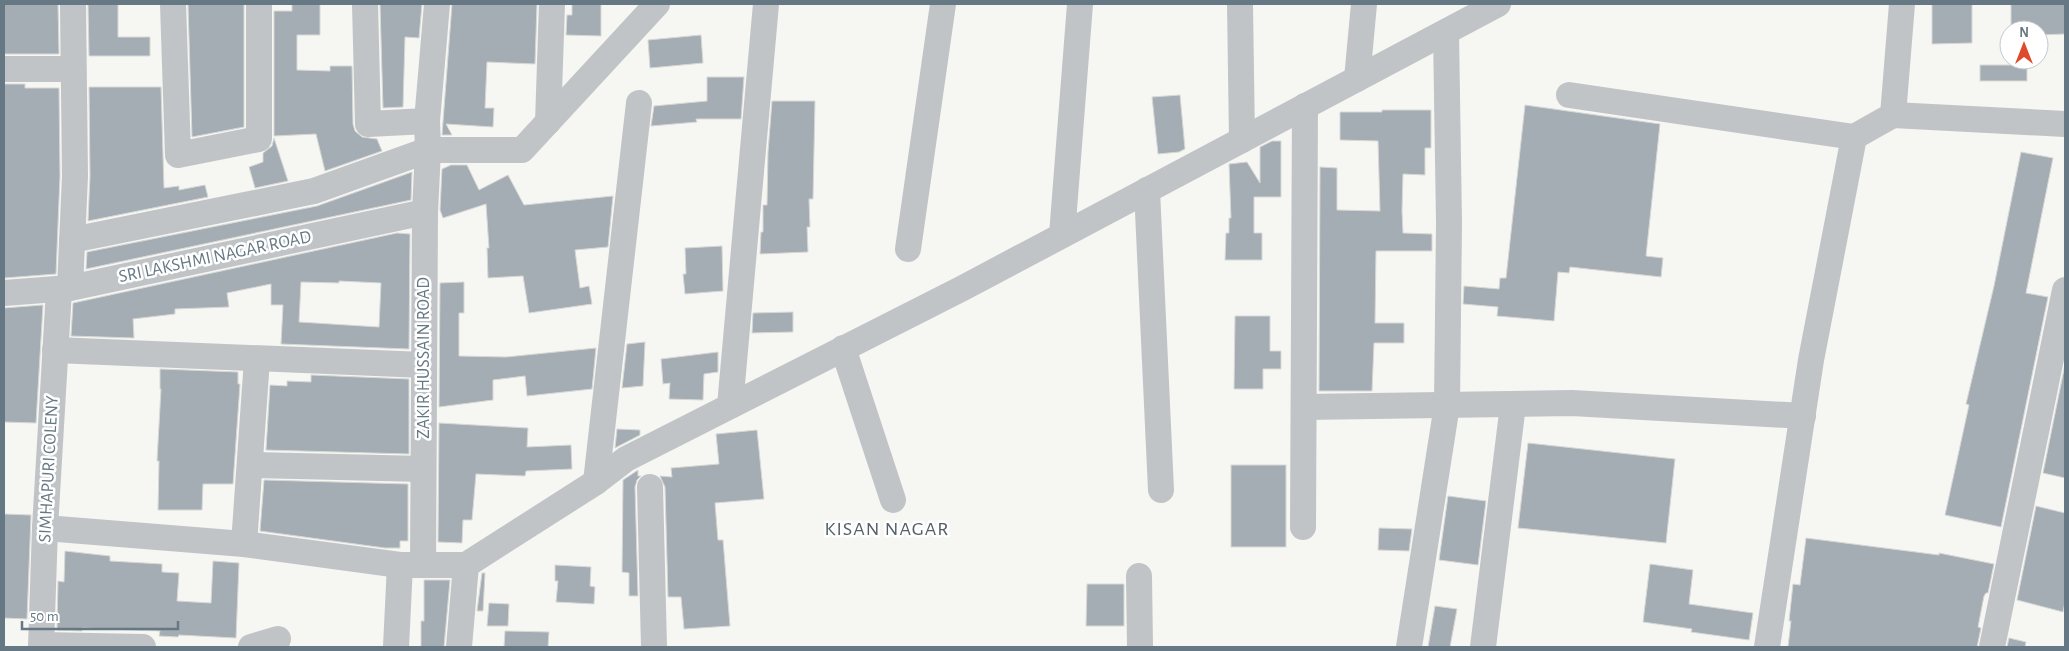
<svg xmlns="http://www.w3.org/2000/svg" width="2069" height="651" font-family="'Alegreya Sans',sans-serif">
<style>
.building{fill:#a4adb3;stroke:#d8d8d6;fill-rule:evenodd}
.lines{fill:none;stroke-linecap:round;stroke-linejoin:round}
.minor{stroke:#c0c4c7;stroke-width:26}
.labels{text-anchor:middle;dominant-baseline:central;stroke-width:5;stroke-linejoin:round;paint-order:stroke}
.street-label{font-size:18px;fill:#667884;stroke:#fff}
.quarter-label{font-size:20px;letter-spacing:1px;fill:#546169;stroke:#fff}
</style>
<rect width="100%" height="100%" fill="#f6f6f3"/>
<g class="building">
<path d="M4,4h54l1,50h-55z"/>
<path d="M88,4h30v33h32v19h-61z"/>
<path d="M188,4h56v123l-52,10z"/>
<path d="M292,4h28v31h-23v35l33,1v-5h22l1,58 2,7 7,6 15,2 5,12 -57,20 -9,-37 -42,2v-125h18z"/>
<path d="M380,4h42l-3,34 -14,-1 -2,70 -20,1z"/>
<path d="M452,4h85l-2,60 -48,-2 -2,46h9l-1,19 -47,-3 6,11h-10z"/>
<path d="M572,4h29v32l-35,-1 1,-20h5z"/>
<path d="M1932,4h40v39l-40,1z"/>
<path d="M2011,4h54v30l-26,1v-5h-28z"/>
<path d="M701,35l2,28 -53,5 -2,-28z"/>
<rect x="1980" y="65" width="47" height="16"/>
<path d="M707,77h37l-3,42h-45l1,3 -46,4 3,-20 53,-5z"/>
<path d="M4,84h21v4h34l1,88 -4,98 -52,4z"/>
<path d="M89,87h72l3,101 15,-2v4l26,-5 3,12 -120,24 2,-45z"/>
<path d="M1180,95l5,54 -6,3 -21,2 -6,-57z"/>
<path d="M772,101h43l-2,98h-4l1,28h-3l1,25 -48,2 1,-22h2v-27h4l1,-53z"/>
<path d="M1525,105l135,19 -14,132 17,2 -2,19 -91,-10 -1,6 -11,-1 -4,49 -57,-5 1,-9 -35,-3 1,-18 35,3 1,-11h6z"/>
<path d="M1382,110h49v38h-6v27l-22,-1 -1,37 1,22 29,1v17h-56l-1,72h29v20h-30l-2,48h-53l1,-224 17,1v42l43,1 -2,-70 -38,-1v-28h42z"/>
<path d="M274,138l14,43 -33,7 -6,-21 14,-5v-9l9,-7z"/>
<path d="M1272,141h9v56h-27v36h8v27h-37l1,-27h3v-15h2l-2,-54 18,-2 13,21v-36z"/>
<path d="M2021,152l32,6 -27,135 22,4 -47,230 -56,-12 24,-110 -3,-1 28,-118z"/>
<path d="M451,165h16l12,25 29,-15 16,30 89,-9 -5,51 -33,3 5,38 9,-2 3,18 -63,9 -6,-37 -35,2 -1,-30h2l-3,-44 -43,14 -3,-8 2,-41z"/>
<path d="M412,172l-1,28 -325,69 1,-17 230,-46z"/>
<path d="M397,233l13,1 -1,115 -128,-5 2,-39h-12v-21l-44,9 2,14 -54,2v5l-42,5 1,19 -63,-2 2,-33zM339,281l42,2 -2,44 -80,-5 2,-40 38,1z"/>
<path d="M722,246l1,45 -38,3 -2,-20h3l-1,-26z"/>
<path d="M464,282v31h-5v43l47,1 90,-9 -4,41 -65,7 -2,-20 -32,4v20l-54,7 1,-124z"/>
<path d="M43,305l-7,118 -32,-1v-114z"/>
<path d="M793,312v20l-41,1 1,-20z"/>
<path d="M1235,316h35v35h11v18h-18v20h-29z"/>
<path d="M645,342l-2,44 -21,2 5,-44z"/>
<path d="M718,352v20l-14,2 -1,26 -34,-1 1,-16 -7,1 -2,-25z"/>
<path d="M2065,364v114l-22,-5z"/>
<path d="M160,369l78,3v12h2l-7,100h-30l-1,26h-44l1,-49h-2l4,-72h-1z"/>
<path d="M311,375l98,4v75l-143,-4 4,-65 17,1v-5l24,1z"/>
<path d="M439,423l89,5 -1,19 44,-2 1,24 -46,2 -1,5 -49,-2 -4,46h-9l-1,23 -24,-1z"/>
<path d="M617,429l23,1v5l-25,13z"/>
<path d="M757,430l7,69 -49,4 3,37h5l7,86 -46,3 -3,-32h-13l-3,-110 -5,-11 12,1 -1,-9 48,-4 -3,-30z"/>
<path d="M1528,443l147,16 -9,84 -148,-15z"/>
<rect x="1231" y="465" width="55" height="82"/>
<path d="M638,470v6h3l-4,4 -2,7 3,109h-9v-23l-7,-1 1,-92z"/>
<path d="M264,480l144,4v57h-8v7h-15l-125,-17z"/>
<path d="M1448,496l38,5 -8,64 -39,-5z"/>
<path d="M2036,506l29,7v89l-2,10 -46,-12z"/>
<path d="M4,514l27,1 -4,104 -23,-1z"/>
<path d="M1379,528l33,1 -3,22 -31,-1z"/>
<path d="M1806,538l133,17v-2l55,11 -6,29h-2l-2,3 -6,31 3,1 -4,19h-189l3,-26h-2l4,-37 7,1z"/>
<path d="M65,551l45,5v5l52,3v8l17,1 -2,28 34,2 2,-42 26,2 -3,75 -57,-3 -1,2 -19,-1 1,-5 -78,-3v3l-25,-1 1,-49 6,1z"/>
<path d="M1650,564l43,6 -4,34 64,9 -4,27 -58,-8 1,-3 -49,-7z"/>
<path d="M555,565l36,2 -1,19 5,1 -1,17 -38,-2 2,-21h-3z"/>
<path d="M482,573h3l-2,38h-6z"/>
<path d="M424,580h26l-6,67h-23v-26h3z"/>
<path d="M1087,584h37v42h-38z"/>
<path d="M489,603l20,1 -1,22h-21z"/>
<path d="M1435,606l22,3 -7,38h-22z"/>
<path d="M505,631l44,1 -1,15h-44z"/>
<path d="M2009,638l17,4 -1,5h-18z"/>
</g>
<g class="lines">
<g class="minor">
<path d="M173,4l5,151 81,-16v-135"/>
<path d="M365,4l3,120 59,-3"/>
<path d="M1240,4l2,136"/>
<path d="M4,69h68"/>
<path d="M1357,79l7,-75"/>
<path d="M1569,95l285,42"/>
<path d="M1893,115l172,9"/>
<path d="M548,122l4,-118"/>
<path d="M1147,190l14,300"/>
<path d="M1062,235l18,-231"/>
<path d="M72,240l242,-49 114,-41h94l135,-146"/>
<path d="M908,249l35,-245"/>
<path d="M70,288l5,-112 -2,-172"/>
<path d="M4,293l66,-5 355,-76"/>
<path d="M843,348l50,152"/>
<path d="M55,350l369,15"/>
<path d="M730,406l36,-402"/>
<path d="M1304,407l268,-4 231,13"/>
<path d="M250,465l173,4"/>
<path d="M596,482l43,-379"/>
<path d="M650,487l4,160"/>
<path d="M1303,527l2,-421"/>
<path d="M45,528l199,16 156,21h66l130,-83 30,-23 337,-171 535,-284"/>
<path d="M244,544l13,-185"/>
<path d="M423,565l2,-353 3,-62 -1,-29 10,-117"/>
<path d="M1139,576l1,71"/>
<path d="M41,645l102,2"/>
<path d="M41,647l4,-119 14,-238"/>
<path d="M251,647l27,-8"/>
<path d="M396,647l4,-82"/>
<path d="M459,647l7,-82"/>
<path d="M1409,647l38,-242 2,-182 -3,-191"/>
<path d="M1483,647l30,-242"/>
<path d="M1767,647l44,-287 43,-223 39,-22 9,-111"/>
<path d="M1992,647l73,-357"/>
</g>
</g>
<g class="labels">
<g class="street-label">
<text transform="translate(215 257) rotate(-12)">SRI LAKSHMI NAGAR ROAD</text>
<text transform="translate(424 358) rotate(-90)">ZAKIR HUSSAIN ROAD</text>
<text transform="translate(49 469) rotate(-87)">SIMHAPURI COLENY</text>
</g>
<g class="quarter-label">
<text x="887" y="529">KISAN NAGAR</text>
</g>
</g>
<rect width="2069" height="651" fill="none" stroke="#667884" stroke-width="10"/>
<g transform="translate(2024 45)"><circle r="24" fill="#ffffff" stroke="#c2c9ce"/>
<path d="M0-4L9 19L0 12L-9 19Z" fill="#df4a2b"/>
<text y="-8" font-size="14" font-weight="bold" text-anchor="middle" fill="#667884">N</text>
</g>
<path d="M22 621v8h156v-8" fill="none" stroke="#667884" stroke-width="2.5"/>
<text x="30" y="621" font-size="15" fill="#667884" stroke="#ffffff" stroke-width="4" paint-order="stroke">50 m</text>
</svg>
